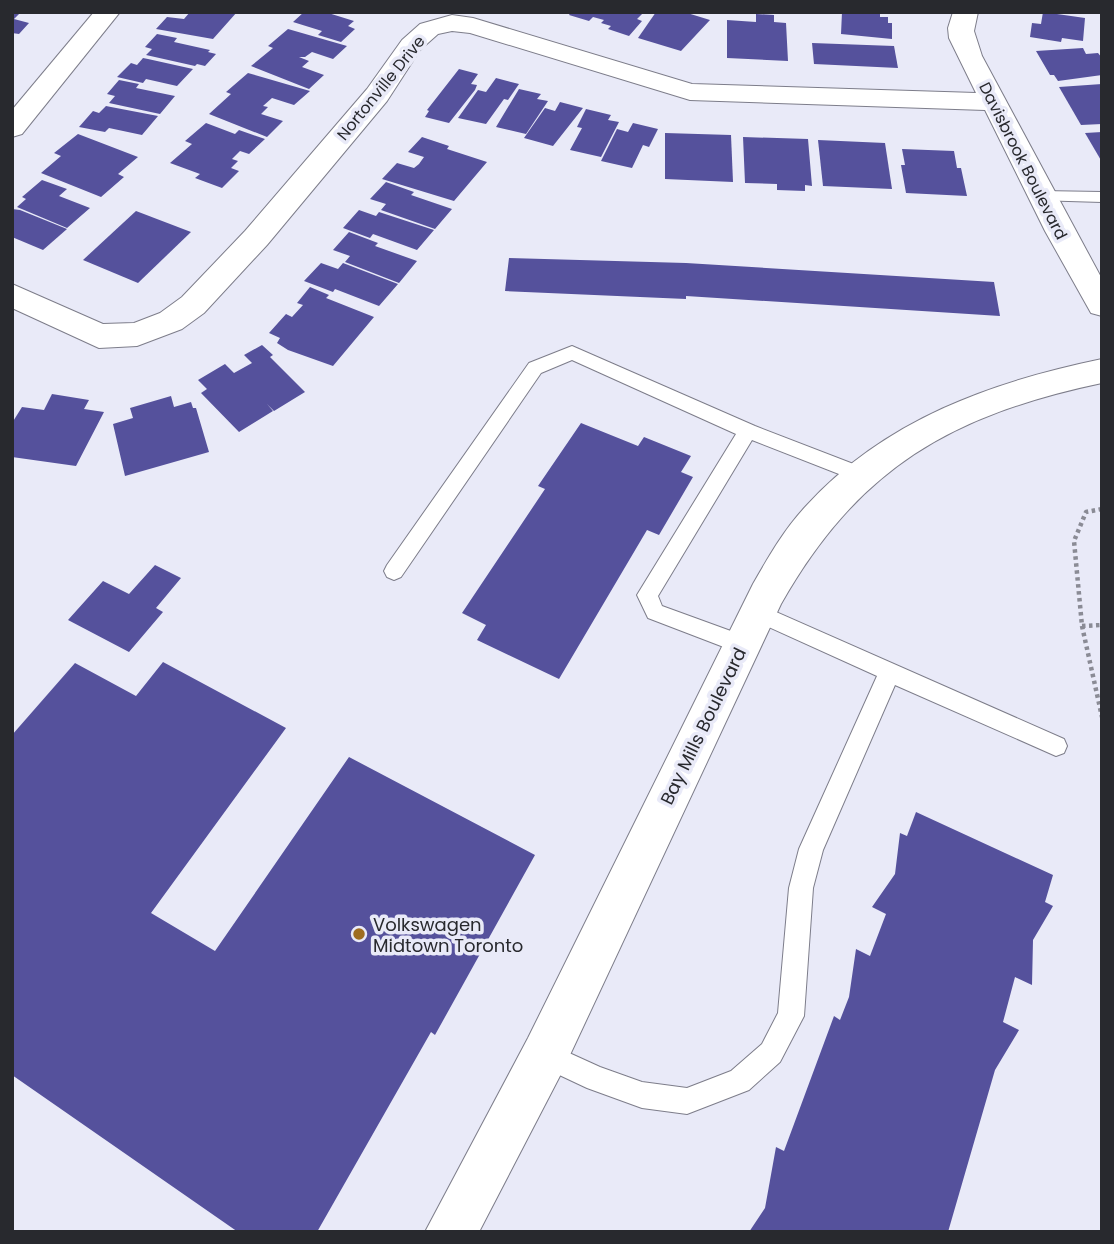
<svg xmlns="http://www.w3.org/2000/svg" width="1114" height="1244" font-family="Poppins,sans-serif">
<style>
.building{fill:#55519c}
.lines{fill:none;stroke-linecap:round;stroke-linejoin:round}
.lane-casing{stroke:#7d7d8a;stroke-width:2}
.street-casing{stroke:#7d7d8a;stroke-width:2}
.secondary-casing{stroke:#7d7d8a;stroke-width:2}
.path{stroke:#8a8b95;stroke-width:4.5;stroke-dasharray:3.5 3.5;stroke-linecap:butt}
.lane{fill:#fff;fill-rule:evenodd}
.street{fill:#fff;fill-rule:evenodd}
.secondary{fill:#fff;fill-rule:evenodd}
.poi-dot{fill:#9e6d21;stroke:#e9eaf8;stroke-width:2.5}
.labels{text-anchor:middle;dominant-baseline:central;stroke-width:7;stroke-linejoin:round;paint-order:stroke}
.far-street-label{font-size:16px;fill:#28292e;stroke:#e9eaf8}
.street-label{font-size:18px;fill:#28292e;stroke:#e9eaf8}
.poi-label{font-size:18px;fill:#28292e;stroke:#e9eaf8;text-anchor:start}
</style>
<rect width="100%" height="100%" fill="#e9eaf8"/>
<g class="building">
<path d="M12,12h9l-7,7 15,4 -10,11 -7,-1z"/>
<path d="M190,12h47l-24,27 -57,-10 11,-12 17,2z"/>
<path d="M304,12h21l29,9 -6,5 7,3 -14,13 -23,-7 4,-4 -29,-9z"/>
<path d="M571,12h73l-7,7 5,2 -13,15 -21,-7 3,-3 -10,-3 3,-3 -11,-3 -4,4 -20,-6z"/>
<path d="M656,12h28l26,8 -29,31 -43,-13z"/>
<path d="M842,12h38v5h8v6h4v16l-51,-5z"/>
<path d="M1043,12l42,6 -2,23 -21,-3 -1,4 -31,-5 2,-14 9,1z"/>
<path d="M756,14l18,1v7l12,1 2,38 -61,-3v-38l29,2z"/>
<path d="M288,29l59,17 -14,13 -21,-7 -7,5h-6l10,4 -7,6 22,8 -15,14 -58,-23 22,-18 -5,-2z"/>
<path d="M157,34l20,4 -3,4 36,8 -2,2 8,2 -11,12 -8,-2 -2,2 -49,-11 6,-6 -7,-2z"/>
<path d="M812,43l82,3 4,22 -84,-4z"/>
<path d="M1083,48l3,6 12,-1 4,5v17l-44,6 -4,-6h-4l-14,-24z"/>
<path d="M143,58l5,1 45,10 -16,17 -31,-7 -3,4 -26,-6 14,-14 6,2z"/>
<path d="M459,69l19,5 -7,10 6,1 -2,5 -26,33 -24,-6 4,-6 -2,-1z"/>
<path d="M248,73l62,18 -16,14 -22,-7 -9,8 5,1 -7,7 22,7 -16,16 -58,-23 22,-20 -5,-2z"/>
<path d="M496,78l23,6 -11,16 -4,-1 -18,25 -28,-6 20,-28 8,2z"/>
<path d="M119,80l20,4 -3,4 39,8 -15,18 -51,-11 6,-7 -8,-2z"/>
<path d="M1102,84v40l-21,1 -22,-38z"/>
<path d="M519,89l22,5 -4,5 11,2 -22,33 -30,-7z"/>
<path d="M560,102l23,6 -30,38 -29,-8 21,-30 10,3z"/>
<path d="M106,106l5,1 47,9 -16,19 -33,-7 -4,4 -26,-5 14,-16 6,2z"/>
<path d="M586,109l25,6 -3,5 11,2 -18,35 -31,-7 12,-22 -5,-1z"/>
<path d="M206,123l29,11 4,-4 26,9 -16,15 -9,-3 -8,8 6,2 -7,7 8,3 -17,17 -27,-10 5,-4 -30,-11 22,-19 -7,-3z"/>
<path d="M633,123l25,6 -9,18 -6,-2 -11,23 -31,-7 16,-32 11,3z"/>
<path d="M1102,132v30l-17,-29z"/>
<path d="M665,133l66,2 2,47 -68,-3z"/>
<path d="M78,134l60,23 -20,17 6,3 -23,20 -60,-24 20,-17 -7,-3z"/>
<path d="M422,137l27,9 -2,3 40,13 -33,39 -72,-22 15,-16 17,5 5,-4 5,-7 -16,-5z"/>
<path d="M743,137l65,2 4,47 -7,-1v6l-28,-1v-6l-32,-1z"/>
<path d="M818,140l67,3 7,46 -69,-3z"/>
<path d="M902,149l52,2 3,17h4l6,28 -61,-3 -5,-28h4z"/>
<path d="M42,180l25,9 -8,7 31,12 -23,20 -50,-21 9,-8 -4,-2z"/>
<path d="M386,182l28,10 -3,3 41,14 -17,20 -54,-19 5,-6 -16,-5z"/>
<path d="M12,209l8,1 47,19 -24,21 -31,-13z"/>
<path d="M359,210l17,6 3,-4 55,18 -17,20 -44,-16 -3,4 -27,-10z"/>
<path d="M136,211l55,21 -53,51 -55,-23z"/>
<path d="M349,232l29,11 -3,3 42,15 -18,22 -54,-21 5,-6 -17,-6z"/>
<path d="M509,258l177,5 308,19 6,34 -314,-20v3l-181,-8z"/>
<path d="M321,263l17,6 5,-6 55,21 -19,22 -44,-17 -2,3 -29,-11z"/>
<path d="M310,287l19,8 -3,3 48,19 -41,49 -45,-16 -11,-7 3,-5 -11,-5 17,-19 6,3 11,-12 -6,-2z"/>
<path d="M262,345l11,10 -3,2 35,35 -31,19 -7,-7 6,7 -34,21 -38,-39 6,-4 -9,-9 27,-16 9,9 18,-10 -8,-8z"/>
<path d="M52,394l37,6 -5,9 20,3 -28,54 -64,-9v-34l10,-16 22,3z"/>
<path d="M171,396l3,11 17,-5 2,6h3l13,44 -84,24 -12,-52 20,-6 -3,-10z"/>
<path d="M581,423l57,23 6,-9 47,19 -10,16 12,5 -34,58 -12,-5 -88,149 -82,-39 9,-15 -24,-12 83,-124 -7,-3z"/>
<path d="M155,565l26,13 -25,30 7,4 -34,40 -61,-32 35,-39 26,13z"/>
<path d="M163,662l123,66 -135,185 64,38 134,-194 186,98 -100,180 -4,-3 -114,200h-79l-226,-157v-340l63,-72 61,33z"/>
<path d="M916,812l137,63 -8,27 8,4 -20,34 -1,45 -17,-8 -12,45 16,8 -24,40 -47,162h-199l16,-24 11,-61 8,4 50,-135 6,4 9,-23 7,-48 14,7 16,-42 -14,-7 23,-33 5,-41 7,3z"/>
</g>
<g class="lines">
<g class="lane-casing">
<g id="lane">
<path d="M1041,191l61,1v10l-67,-2 -2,-4 2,-4z"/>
<path d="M572,346l183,80 114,44 3,5 -3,5 -7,3 -110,-43 -94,156 4,10 88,32 3,7 -3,7 -8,2 -94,-36 -11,-23 99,-161 -164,-74 -31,13 -140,204 -7,3 -7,-3 -3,-6 3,-6 142,-202z"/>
<path d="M758,604l306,135 3,7 -3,7 -8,3 -161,-71 -72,165 -10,38 -9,128 -24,46 -31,28 -62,24 -45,-6 -55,-20 -51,-24 -4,-9 4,-9 9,-4 55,25 42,15 45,6 44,-17 31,-27 16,-31 11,-125 10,-39 78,-173 -126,-57 -3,-6 3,-6z"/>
</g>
</g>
<g class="street-casing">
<g id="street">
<path d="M94,12h26l-98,122 -10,3v-27z"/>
<path d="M953,12h25l-4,19 8,25 120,223v37l-11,-3 -46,-82 -60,-121 -295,-10 -220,-67 -18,-2 -14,3 -18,16 -33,51 -120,144 -63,68 -22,16 -45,17 -38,2 -87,-40v-24l91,40 31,-1 26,-10 22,-16 63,-66 122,-142 35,-49 18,-16 32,-9 21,3 219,66 284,9 -27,-55 -1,-10z"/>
</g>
</g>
<g class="secondary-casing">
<path id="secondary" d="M1102,359v24c-151,32 -244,85 -321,221l-219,468 -83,160h-54l103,-194 225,-454c16,-28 32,-56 54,-79 78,-85 184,-123 295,-146z"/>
</g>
<g class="path">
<path d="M1102,509l-16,3 -12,29 8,85 20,91"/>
<path d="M1082,626l20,-1"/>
</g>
<use href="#lane" class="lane"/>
<use href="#street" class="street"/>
<use href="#secondary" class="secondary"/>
</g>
<circle class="poi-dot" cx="359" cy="934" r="7"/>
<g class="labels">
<g class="far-street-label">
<text transform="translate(381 88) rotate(-51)">Nortonville Drive</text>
<text transform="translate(1023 161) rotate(63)">Davisbrook Boulevard</text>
</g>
<g class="street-label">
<text transform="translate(703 726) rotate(-64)">Bay Mills Boulevard</text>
</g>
<g class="poi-label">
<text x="373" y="924">Volkswagen<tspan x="373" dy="21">Midtown Toronto</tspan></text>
</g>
</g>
<rect width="1114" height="1244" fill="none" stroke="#28292e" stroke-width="28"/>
</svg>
